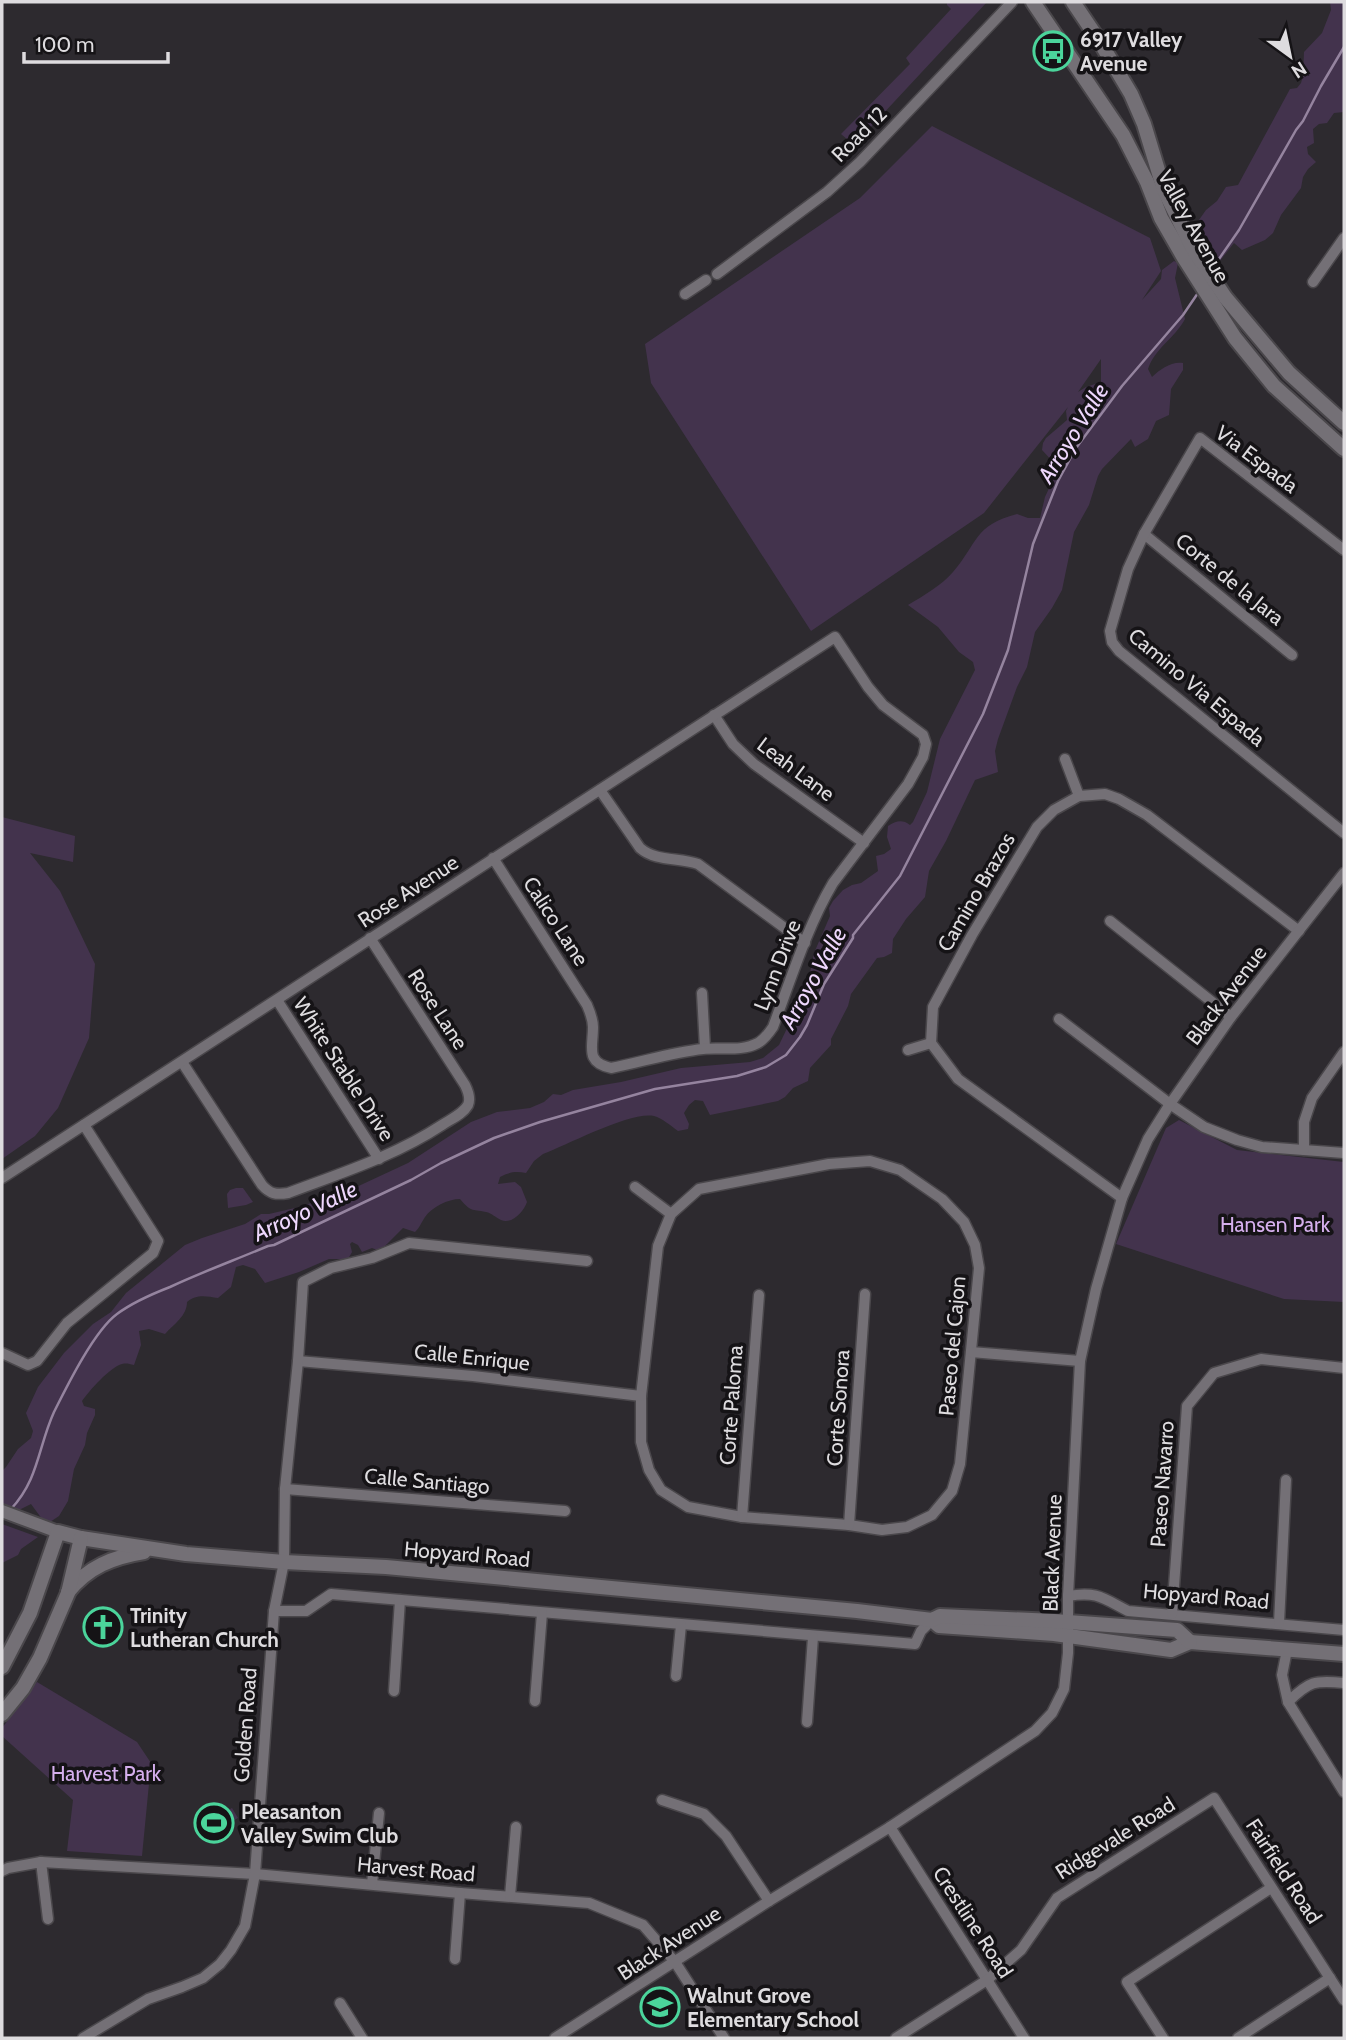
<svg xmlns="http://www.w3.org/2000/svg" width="1346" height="2040" font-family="Cabin,sans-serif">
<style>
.green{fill:#43334d;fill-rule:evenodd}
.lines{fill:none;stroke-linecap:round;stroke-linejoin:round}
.stream{stroke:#95849f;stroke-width:2.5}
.minor-casing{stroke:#4a474b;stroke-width:13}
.tertiary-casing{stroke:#4a474b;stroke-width:16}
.secondary-casing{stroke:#4a474b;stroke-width:18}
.minor{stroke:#747076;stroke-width:10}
.tertiary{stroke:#747076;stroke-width:12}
.secondary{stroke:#747076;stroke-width:14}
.labels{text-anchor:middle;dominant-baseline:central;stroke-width:7;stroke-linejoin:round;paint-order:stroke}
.poi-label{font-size:21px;font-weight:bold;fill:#dedcdf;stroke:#151316;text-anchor:start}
.street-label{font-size:21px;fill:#dedcdf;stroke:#151316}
.park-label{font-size:21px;fill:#d5afed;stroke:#151316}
.water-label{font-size:23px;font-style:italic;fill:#eed7fd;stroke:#151316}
</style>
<rect width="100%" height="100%" fill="#2d2a2f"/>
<g class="green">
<path d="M947,2h40l-133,143 -13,-11 69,-70 -4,-6 45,-49 -4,-4z"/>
<path d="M1330,2h14v110l-10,1 -7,10 -8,1 -6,5 1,14 -7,4 1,7 8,8 -8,7 -5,8 -2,11 -20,27 -8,18 -8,7 -23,10 -8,-7 -15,19 -25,-35 12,-17 11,-9 9,-14 12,-2 52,-96 7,-1 4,-5 2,-7 1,-24 18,-19 9,-23z"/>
<path d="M932,126l218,112 11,33 -19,29 19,-21 1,-9 12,-9 4,2 -3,15 10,41c-10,19 -30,29 -37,50l4,8c8,-8 20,-16 31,-14v7l-12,19 -2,26 -13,6 -8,18 -13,8 -4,-8 -29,30 -4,7 -9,29 -15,27 -12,58 -10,18 -17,24 -8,35 -10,20 -19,52 -3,12 3,21 -23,8 -29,61 -17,30 -4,26 -19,22 -13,20 -1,14 -8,4 -7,1 -26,36 -3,12 -17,33v6l-21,23 -2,13 -15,7 -8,9 -7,4 -68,14 -7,-14 -8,-1 -6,5 -5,8 5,11 -1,5 -10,2c-7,-5 -16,-13 -24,-15 -23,-5 -87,29 -111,38l-9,7 -8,12c-10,-2 -17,-1 -26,4l-2,7 17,-2 6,5 6,15c-3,9 -15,23 -26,18 -5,-2 -9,-7 -15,-8 -15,-3 -15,0 -26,-13 -12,0 -28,8 -35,18 -4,6 -5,10 -10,15l-12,-4 -18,18 -8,4 -5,-2 -10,4 -4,-7 -6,-3 -2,2 2,8 -4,7h-19l-30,13 -34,11 -10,-14 -12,-4 -7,2 -5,20 -13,11c-12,-2 -22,-4 -31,4 0,14 -13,22 -22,32l-16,-5 -10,2 2,14 -7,20c-5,-1 -7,-2 -12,-1 -12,3 -33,27 -40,37l2,5 11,3v6l-8,18 -2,12 -11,24 -6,32 -9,15 -9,6 -8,-3 -11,-15 -14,7 -15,-3v-37l4,-4 12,-18 13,-11 2,-7 -7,-18 12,-26 26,-34 29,-29 18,-12 15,-19 59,-48 17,-7 43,-14 16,-10h8l30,-7 51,-17 58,-27 63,-41 26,-10 33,-4 14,-6 9,-8 8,1 12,-5 48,-8 60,-14 69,-6 13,-4 16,-13 12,-25 7,-27 12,-20 4,-20 16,-37 -1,-8 4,-7 10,-11 9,-5 9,-2 17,-12 -2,-15 8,-2 7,-5 -4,-12 1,-11c8,-5 14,-7 22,-1l3,-3 14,-30 13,-53 35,-69 -2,-8 -14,-10 -21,-25 -30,-22c15,-9 34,-20 45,-33 25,-29 21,-47 64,-58l11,4h12l5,-21 7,-15 3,-18 -13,-14 1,-7 3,-5 21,-18 -1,-9 2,-4 -84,106 -173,118 -160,-248 -6,-39 215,-146zM1101,359v23l-15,5 -8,5z"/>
<path d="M2,817l73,19 -2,26 -43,-9 30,38 35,73 -6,74 -31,70 -23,28 -33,23z"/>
<path d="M1179,1120l58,30 107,12v140l-60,-3 -168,-55 50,-116z"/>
<path d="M236,1188h7l10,14 -7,3 -18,3 -1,-14 3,-4z"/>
<path d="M2,1524l36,13 -17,12 -3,6 -16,8z"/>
<path d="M37,1682l100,60 14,21 -9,93 -75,-5 6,-51 -71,-64v-8z"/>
<path d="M232,1808l6,10 -20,11 -19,-1 1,-11 14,1z"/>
</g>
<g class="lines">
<g class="stream">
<path d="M1212,269l27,-39 57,-100 7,-9 18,-35 23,-39"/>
<path d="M11,1509c28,-30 27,-62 43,-97 13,-26 40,-81 63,-98 16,-12 35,-20 53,-27 32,-15 65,-27 98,-41l6,-1 137,-65 30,-17 53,-25 46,-16 115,-33 82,-13 29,-9 20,-12 14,-18 7,-12 17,-41 29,-46v-3l47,-59 83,-162 25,-64 25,-106 25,-63 18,-33 46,-62 61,-71 17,-25"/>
</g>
<g class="minor-casing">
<g id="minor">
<path d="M717,274l110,-82 33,-30 152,-160"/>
<path d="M1313,282l31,-44"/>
<path d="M685,294l21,-14"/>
<path d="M1144,534l148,121"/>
<path d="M1344,550l-144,-112 -56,96 -16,35 -18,62 2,11 7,9 225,182"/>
<path d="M714,715l19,29 21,20 110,79"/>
<path d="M1065,759l14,37"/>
<path d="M600,790l40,58c16,14 39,9 58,16l107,79"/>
<path d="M1110,921l121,96"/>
<path d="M702,993l3,55"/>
<path d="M277,1000l102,159"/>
<path d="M1059,1019l111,85 34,23 33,13 25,7 82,6"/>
<path d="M908,1050l23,-7"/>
<path d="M182,1062l80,123c8,9 14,10 26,8 53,-20 107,-37 154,-68 9,-6 21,-11 26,-20 3,-7 0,-14 -3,-20l-95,-147"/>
<path d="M1304,1150v-28l8,-24 32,-46"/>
<path d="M870,1161l30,9 42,29 22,23 11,23 4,23 -19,196 -8,27 -20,24 -25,12 -25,3 -33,-5 -107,-8 -54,-10 -27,-17 -12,-20 -8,-28v-46l17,-150 13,-32 28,-25 130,-25z"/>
<path d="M2,1178c278,-180 555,-361 833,-541l33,50 15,18 40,30 3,9 -3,13 -15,27 -75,99c-26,44 -42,96 -60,144 -4,6 -8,12 -15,16 -17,9 -37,4 -55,6 -30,3 -61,13 -92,19 -26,-6 -18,-20 -18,-41 0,-8 -3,-15 -6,-22l-94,-147"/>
<path d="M635,1187l36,27"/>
<path d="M1122,1198l-164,-119 -27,-36 2,-36 39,-72 65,-108 17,-17 25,-14 26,-2 14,5 28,16 152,116"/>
<path d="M971,1352l109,9"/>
<path d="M2,1353l26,12 9,-4 30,-38 86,-70 5,-12 -74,-116"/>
<path d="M298,1361l175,15 168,20"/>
<path d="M285,1489l280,22"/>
<path d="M742,1517l17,-222"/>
<path d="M849,1525l16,-231"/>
<path d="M1068,1596c29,-5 35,2 60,15l216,19"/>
<path d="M274,1611h32l25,-17 584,50 6,-13 11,-11"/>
<path d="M1172,1614l15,-208 27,-33 47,-14 83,9"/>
<path d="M1279,1623l7,-143"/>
<path d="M1287,1650l-5,25 6,27 56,90"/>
<path d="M676,1676l5,-51"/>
<path d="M394,1691l6,-91"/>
<path d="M535,1701l7,-88"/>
<path d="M1288,1702c21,-21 27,-22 56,-19"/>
<path d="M807,1722l6,-85"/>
<path d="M662,1800l42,14 22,22 43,65"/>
<path d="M890,1827l134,211"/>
<path d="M41,1862l7,57"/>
<path d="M2,1871l6,-3 33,-6 214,12 205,19 129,10 54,22 32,37 49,76"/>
<path d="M372,1884l7,-71"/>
<path d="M510,1896l6,-69"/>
<path d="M455,1959l5,-66"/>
<path d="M340,2003l22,35"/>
<path d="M83,2038l65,-39 34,-12 21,-9 17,-14 11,-14 14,-24 10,-52 19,-263 10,-49 1,-73 13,-128 5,-79 28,-14 41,-10 37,-15 178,18"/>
<path d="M555,2038l214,-137 121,-74 145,-96 17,-18 12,-24 4,-36v-57l12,-235 16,-72 26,-91 26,-59 22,-35 61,-87 113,-144"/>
<path d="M896,2038l91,-58 34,-30 36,-52 157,-100 130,202"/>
<path d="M1163,2038l-36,-56 144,-94"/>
<path d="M1238,2038l92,-60"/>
</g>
</g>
<g class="tertiary-casing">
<path id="tertiary" d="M2,1511l56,21"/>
</g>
<g class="secondary-casing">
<g id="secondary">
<path d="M1033,2l90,133 24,47 14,36 23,40 51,80 39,48 70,63"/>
<path d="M1073,2l27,40 31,52 13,30 20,66 28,57 33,50 64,76 55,50"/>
<path d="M68,1592c20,-25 45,-35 76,-40"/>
<path d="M932,1620l7,6 115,8 117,16 19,-8 154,12"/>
<path d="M2,1667l28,-54 28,-81 23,6 105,16 98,8 102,5 471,44 75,9 8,-4 114,5 123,9 13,12"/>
<path d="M2,1714l21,-26 17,-30 28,-65 13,-55"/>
</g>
</g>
<use href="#minor" class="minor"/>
<use href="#tertiary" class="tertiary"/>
<use href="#secondary" class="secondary"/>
</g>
<defs>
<g id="bus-ring" transform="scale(2.0125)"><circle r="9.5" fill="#151316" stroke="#4bd49b" stroke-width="1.5"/><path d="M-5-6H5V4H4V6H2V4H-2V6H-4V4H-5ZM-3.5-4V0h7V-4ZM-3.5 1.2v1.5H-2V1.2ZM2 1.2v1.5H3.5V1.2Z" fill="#4bd49b"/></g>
<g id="church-ring" transform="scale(2.0125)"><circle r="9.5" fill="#151316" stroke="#4bd49b" stroke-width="1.5"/><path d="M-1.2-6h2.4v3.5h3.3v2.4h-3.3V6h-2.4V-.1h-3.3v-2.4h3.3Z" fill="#4bd49b"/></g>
<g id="stadium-ring" transform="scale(2.0125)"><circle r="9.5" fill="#151316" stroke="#4bd49b" stroke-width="1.5"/><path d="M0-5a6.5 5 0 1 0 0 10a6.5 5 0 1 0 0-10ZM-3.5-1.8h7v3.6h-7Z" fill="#4bd49b"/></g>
<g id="school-ring" transform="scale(2.0125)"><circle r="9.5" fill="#151316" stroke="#4bd49b" stroke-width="1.5"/><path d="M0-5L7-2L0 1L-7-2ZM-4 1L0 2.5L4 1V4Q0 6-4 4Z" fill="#4bd49b"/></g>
</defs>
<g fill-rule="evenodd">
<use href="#bus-ring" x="1053" y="51"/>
<use href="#church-ring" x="103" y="1627"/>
<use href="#stadium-ring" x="214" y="1823"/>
<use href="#school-ring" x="660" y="2007"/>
</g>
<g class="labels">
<g class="poi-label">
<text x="1080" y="39">6917 Valley<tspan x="1080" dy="24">Avenue</tspan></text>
<text x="130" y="1615">Trinity<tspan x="130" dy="24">Lutheran Church</tspan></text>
<text x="241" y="1811">Pleasanton<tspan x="241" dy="24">Valley Swim Club</tspan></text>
<text x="687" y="1995">Walnut Grove<tspan x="687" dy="24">Elementary School</tspan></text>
</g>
<g class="street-label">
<text transform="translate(859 134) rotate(-45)">Road 12</text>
<text transform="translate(1194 226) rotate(61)">Valley Avenue</text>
<text transform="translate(1257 459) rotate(37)">Via Espada</text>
<text transform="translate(1230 579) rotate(39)">Corte de la Jara</text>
<text transform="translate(1197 687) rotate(40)">Camino Via Espada</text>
<text transform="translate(796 769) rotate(37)">Leah Lane</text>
<text transform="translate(408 891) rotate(-33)">Rose Avenue</text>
<text transform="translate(976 892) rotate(-60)">Camino Brazos</text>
<text transform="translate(556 921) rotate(57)">Calico Lane</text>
<text transform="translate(777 965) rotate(-69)">Lynn Drive</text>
<text transform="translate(1226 995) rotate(-53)">Black Avenue</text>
<text transform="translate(438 1009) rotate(57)">Rose Lane</text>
<text transform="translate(344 1069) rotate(57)">White Stable Drive</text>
<text transform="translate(952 1346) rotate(-85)">Paseo del Cajon</text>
<text transform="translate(472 1357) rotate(6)">Calle Enrique</text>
<text transform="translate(731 1405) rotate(-86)">Corte Paloma</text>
<text transform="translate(838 1408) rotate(-86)">Corte Sonora</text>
<text transform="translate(427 1481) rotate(5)">Calle Santiago</text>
<text transform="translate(1162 1484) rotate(-86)">Paseo Navarro</text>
<text transform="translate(1052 1553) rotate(-88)">Black Avenue</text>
<text transform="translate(467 1554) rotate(5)">Hopyard Road</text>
<text transform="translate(1206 1596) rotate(5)">Hopyard Road</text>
<text transform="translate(245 1725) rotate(-86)">Golden Road</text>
<text transform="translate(1115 1838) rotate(-32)">Ridgevale Road</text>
<text transform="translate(416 1869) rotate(5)">Harvest Road</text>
<text transform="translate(1284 1871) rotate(57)">Fairfield Road</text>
<text transform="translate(973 1922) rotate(57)">Crestline Road</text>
<text transform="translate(669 1943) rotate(-33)">Black Avenue</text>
</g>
<g class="park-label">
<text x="1275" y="1224">Hansen Park</text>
<text x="106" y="1773">Harvest Park</text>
</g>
<g class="water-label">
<text transform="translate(1073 433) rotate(-58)">Arroyo Valle</text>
<text transform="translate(813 978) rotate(-61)">Arroyo Valle</text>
<text transform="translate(305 1211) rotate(-25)">Arroyo Valle</text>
</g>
</g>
<rect width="1346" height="2040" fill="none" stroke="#dedcdf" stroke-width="7"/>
<g transform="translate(1290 56) rotate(147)" stroke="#151316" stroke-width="5" paint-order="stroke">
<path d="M0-5L12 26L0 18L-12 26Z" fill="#dedcdf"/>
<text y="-10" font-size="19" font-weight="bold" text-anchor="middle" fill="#dedcdf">N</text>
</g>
<path d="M24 52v10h144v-10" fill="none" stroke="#dedcdf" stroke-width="3.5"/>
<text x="35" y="52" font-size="21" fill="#dedcdf" stroke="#151316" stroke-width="5" paint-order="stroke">100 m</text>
</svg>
